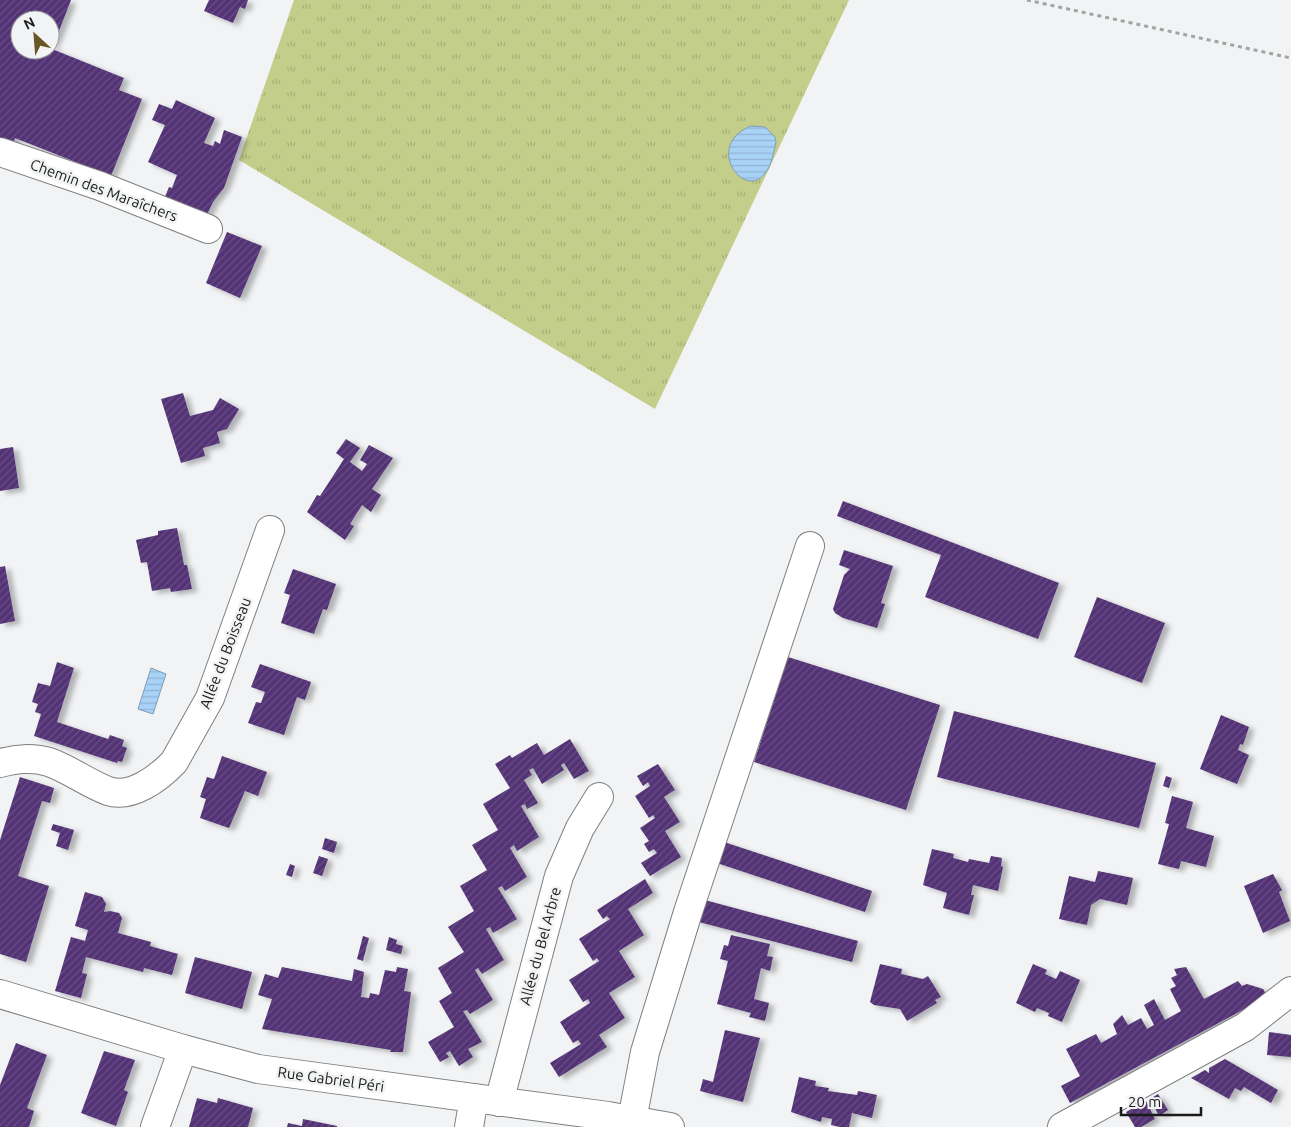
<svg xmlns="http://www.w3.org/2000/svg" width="1291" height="1127" font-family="Ubuntu,sans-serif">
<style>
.grass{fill:url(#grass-tufts)}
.water{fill:url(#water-rules);stroke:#7e9bb5}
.building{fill:url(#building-hatch);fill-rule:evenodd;filter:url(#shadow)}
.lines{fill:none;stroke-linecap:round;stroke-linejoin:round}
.minor-casing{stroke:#7e7f80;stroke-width:30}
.path{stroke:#a2a3a3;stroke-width:3;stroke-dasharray:4 4;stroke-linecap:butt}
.minor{stroke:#fff;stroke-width:28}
.labels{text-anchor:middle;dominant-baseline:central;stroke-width:5;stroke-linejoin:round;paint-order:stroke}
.street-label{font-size:15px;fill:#1a1a1a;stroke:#f1f3f4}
</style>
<defs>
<pattern id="grass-tufts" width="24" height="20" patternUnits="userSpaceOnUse" patternTransform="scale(1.25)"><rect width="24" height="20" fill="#c3ce8b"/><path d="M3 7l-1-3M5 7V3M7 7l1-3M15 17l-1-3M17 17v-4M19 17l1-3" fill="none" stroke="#a7b077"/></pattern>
<pattern id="water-rules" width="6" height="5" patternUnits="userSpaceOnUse" patternTransform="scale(1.25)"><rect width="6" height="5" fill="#a9d2f7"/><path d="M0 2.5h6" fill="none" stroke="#91b4d3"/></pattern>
<pattern id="building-hatch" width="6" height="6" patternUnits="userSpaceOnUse" patternTransform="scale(1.25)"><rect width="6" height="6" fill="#533376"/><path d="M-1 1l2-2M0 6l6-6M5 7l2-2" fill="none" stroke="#684e84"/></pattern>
<filter id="shadow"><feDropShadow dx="5.5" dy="3" stdDeviation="2.5" flood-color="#0004"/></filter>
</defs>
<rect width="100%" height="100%" fill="#f1f3f4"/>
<path class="grass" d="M294,0h555l-194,409 -416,-249z"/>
<g class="water">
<path d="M751,126l14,1 10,10 1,5c-2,9 -4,22 -10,30 -20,31 -64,-26 -15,-46z"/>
<path d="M151,668l15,6 -13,40 -15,-5z"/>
</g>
<g class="building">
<path d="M0,0h71l-19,49 72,29 -5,12 23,9 -31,77 -96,-38 -4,10 -11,-4zM20,20h30v30h-30z"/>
<path d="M209,0h39l-3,9 -5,-2 -7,16 -29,-12z"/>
<path d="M176,100l39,18 -11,25 9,3 2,-5 5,3 4,-14 18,7 -18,51 -11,14 -8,17 -43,-15 7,-17 3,1 5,-13 -29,-13 17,-37 -13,-5 7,-16 13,5z"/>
<path d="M227,232l35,14 -22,52 -34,-15z"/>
<path d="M183,393l7,23 23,-6 7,-12 19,11 -12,20 -10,3 3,11 -17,5 2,8 -24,7 -20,-64z"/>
<path d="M346,439l14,9 -10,14 12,9 5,-7 -7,-4 9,-15 24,13 -21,31 9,6 -10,17 -9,-7 -12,19 4,2 -9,14 -38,-28 10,-17 3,1 24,-37 -8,-6z"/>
<path d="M13,447l6,41 -19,3v-42z"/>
<path d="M843,501l216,82 -21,56 -113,-42 16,-42 -104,-39z"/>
<path d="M177,528l7,37h3l5,24 -21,3 -1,-4 -18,3 -5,-29 -6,1 -5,-23 22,-5v-4z"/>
<path d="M844,550l49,16 -12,37 4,1 -8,24 -34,-10 -8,-5 -2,-4 11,-34 6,-6 -11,-4z"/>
<path d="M5,566l10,55 -15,3v-57z"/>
<path d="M293,569l43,15 -9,26 -4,-1 -9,25 -33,-11 9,-28 -6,-2z"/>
<path d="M1097,597l68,26 -23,60 -68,-26z"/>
<path d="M788,657l152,48 -34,105 -152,-48z"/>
<path d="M57,662l17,6 -17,54 51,17 2,-4 14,5 -2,6 5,2 -5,14 -4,-1 -1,2 -83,-27 7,-22 -6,-2 3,-8 -6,-2 6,-19 12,3z"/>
<path d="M260,664l51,18 -6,18 -8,-3 -13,38 -36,-12 8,-21 5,1 4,-11 -14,-5z"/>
<path d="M954,711l202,52 -17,65 -202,-51z"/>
<path d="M1221,715l28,12 -6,18 -3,-1 -2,6 11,5 -12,29 -37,-15z"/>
<path d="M570,739l19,32 -15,8 -10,-16 -3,2 3,5 -22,14 -9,-16 -4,2 3,5 -8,5 14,23 -11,6 -2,-5 -4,2 18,31 -22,14 -3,-6 -4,3 17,29 -22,14 -3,-5 -4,2 19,31 -24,14 -3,-6 -4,2 18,31 -22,14 -4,-6 -3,2 18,30 -23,14 -3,-4 -4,1 19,31 -14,7 5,8 -14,9 -9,-15 -4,2 3,4 -9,5 -12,-20 26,-15 -15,-26 13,-8 -14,-25 26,-16 -16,-25 26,-16 -14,-25 27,-16 -15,-25 26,-15 -15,-26 27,-16 -15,-24 15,-9 2,3 25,-15 7,12z"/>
<path d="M222,756l45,16 -9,24 -13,-5 -16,37 -29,-10 6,-19 -6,-2 7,-20 7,2z"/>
<path d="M658,764l17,26 -11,7 16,25 -15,9 16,26 -31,19 -9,-13 16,-10 -3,-4 -5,3 -5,-8 5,-3 -9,-13 15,-10 -2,-3 -4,3 -14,-22 15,-10 -2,-4 -5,4 -6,-10z"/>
<path d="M1166,776l6,2 -3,10 -6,-2z"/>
<path d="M20,777l34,11 -4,15 -8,-2 -24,75 31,10 -23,76 -26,-8v-114z"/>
<path d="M1172,796l21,6 -7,26 28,8 -8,31 -25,-6 -2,8 -21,-5 11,-40 -4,-1z"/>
<path d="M53,824l21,6 -6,20 -12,-4 4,-13 -9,-3z"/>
<path d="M325,838l12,4 -3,11 -12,-4z"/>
<path d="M721,841l151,50 -7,21 -151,-50z"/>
<path d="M932,849l22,5 -1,4 15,4 1,-3 20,4 2,-7 11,2 -1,8 2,1 -5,24 -25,-6 -2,10h3l-5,20 -26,-7 4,-15 -24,-8z"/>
<path d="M319,856l9,3 -6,17 -9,-3z"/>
<path d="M290,864l5,2 -3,11 -6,-2z"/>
<path d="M1098,871l35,7 -6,27 -27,-6 -9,6 -4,20 -28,-6 10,-43 26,6z"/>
<path d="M1273,874l9,16 -3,2 11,29 -27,12 -19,-47z"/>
<path d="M645,879l8,14 -25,16 16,26 -25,16 16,26 -26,16 16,25 -26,17 8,12 -48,30 -9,-14 31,-19 -3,-4 -5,3 -13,-21 30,-19 -2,-4 -5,3 -14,-22 30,-19 -2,-3 -4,3 -14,-22 31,-20 -3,-3 -4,3 -6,-9z"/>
<path d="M85,892l17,5 4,7 -2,8 6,-1 9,2 3,5 -4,15 33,9 -1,4 28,8 -6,21 -28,-7 -1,4 -57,-15 -4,16 5,1 -6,24 -26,-7 16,-54 14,4 3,-11 -13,-4z"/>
<path d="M701,899l157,42 -6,21 -157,-41z"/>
<path d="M731,935l39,9 -3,12 6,1 -3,14 -9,-3 -7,31 15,4 -4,18 -16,-4 2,-4 -34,-9 11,-43 -8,-2 4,-14 4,1z"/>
<path d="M363,936l6,2 -6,23 -6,-2z"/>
<path d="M389,937l8,3 -1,4 7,2 -2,8 -15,-4z"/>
<path d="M195,957l57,15 -10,37 -57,-16z"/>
<path d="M880,964l22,5 -1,5 22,5 5,-3 13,21 -6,3 2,3 -30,18 -7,-12 -26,-4 -4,-3z"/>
<path d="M1033,964l14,6 -2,4 11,5 4,-8 20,9 -18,42 -14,-6 1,-3 -12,-5 -2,4 -19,-9z"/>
<path d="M282,967l70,14 2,-12 10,3 -3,25 8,1 1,-5 9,2 6,-25 11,2 1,-5 11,2 -4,22 7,1 -8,60h-13l1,-2 -129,-21 10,-30 -14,-4 7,-21 13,4z"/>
<path d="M1186,967l18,32 34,-18 4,5 5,-2 16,5 3,5 -14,11 -182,98 -9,-17 19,-10 -14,-27 30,-15 5,9 16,-9 -4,-10 9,-9 6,10 13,-7 6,11 7,-4 -10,-20 10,-6 11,21 16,-9 -11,-22 6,-3 -5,-8 6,-3 -3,-6z"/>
<path d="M725,1030l35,8 -17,64 -43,-11 3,-12 10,3z"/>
<path d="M1269,1032l22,3v22l-24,-2z"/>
<path d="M16,1043l31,12 -20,53 7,3 -5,16h-29v-42z"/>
<path d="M104,1051l31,9 -11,30 4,2 -12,34 -35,-13z"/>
<path d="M1225,1059l53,31 -7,13 -27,-16 -3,4 -6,-3 -6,11 -38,-21 14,-8 4,3v-5z"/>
<path d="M799,1077l17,4 -1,5 14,2 -1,3 29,4 1,-4 19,4 -5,23 -20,-5 -3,14h-9l-9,-2 1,-6 -10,-2 -1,5 -30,-10z"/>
<path d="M1158,1094l10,16 -9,6 -9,-17z"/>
<path d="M197,1098l20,5 1,-5 35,10 -5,19h-59z"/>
<path d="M1146,1101l9,18 -14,8h-6l-9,-15z"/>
<path d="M303,1119l34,7v1h-50l1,-4 14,3z"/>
</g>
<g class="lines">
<g class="minor-casing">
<g id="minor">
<path d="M0,152l100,34 108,43"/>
<path d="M0,763c17,-4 32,-6 49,-1 20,7 38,21 59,29 23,8 51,-13 66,-29l36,-64 60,-168"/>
<path d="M0,994l183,55 75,20 350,47 62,11"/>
<path d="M499,1102l60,-226 21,-48 19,-31"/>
<path d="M632,1120l13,-68 43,-140 122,-366"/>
<path d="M155,1127l28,-78"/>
<path d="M469,1127l5,-29"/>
<path d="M1062,1127l183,-100 46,-36"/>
</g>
</g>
<path class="path" d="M1027,0l264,58"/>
<use href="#minor" class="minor"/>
</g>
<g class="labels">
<g class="street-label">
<text transform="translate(104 190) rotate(20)">Chemin des Maraîchers</text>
<text transform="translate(225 653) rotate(-69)">Allée du Boisseau</text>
<text transform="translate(540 946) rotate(-75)">Allée du Bel Arbre</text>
<text transform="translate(331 1079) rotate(8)">Rue Gabriel Péri</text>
</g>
</g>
<g transform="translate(35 35) rotate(334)"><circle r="24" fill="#f1f3f4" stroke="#9b9c9d"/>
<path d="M0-4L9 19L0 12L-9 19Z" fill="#6a5625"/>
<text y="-8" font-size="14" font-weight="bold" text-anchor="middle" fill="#1a1a1a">N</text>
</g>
<path d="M1121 1107v8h80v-8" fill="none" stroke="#1a1a1a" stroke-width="2.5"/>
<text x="1128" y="1107" font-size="15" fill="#1a1a1a" stroke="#f1f3f4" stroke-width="4" paint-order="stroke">20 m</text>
</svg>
